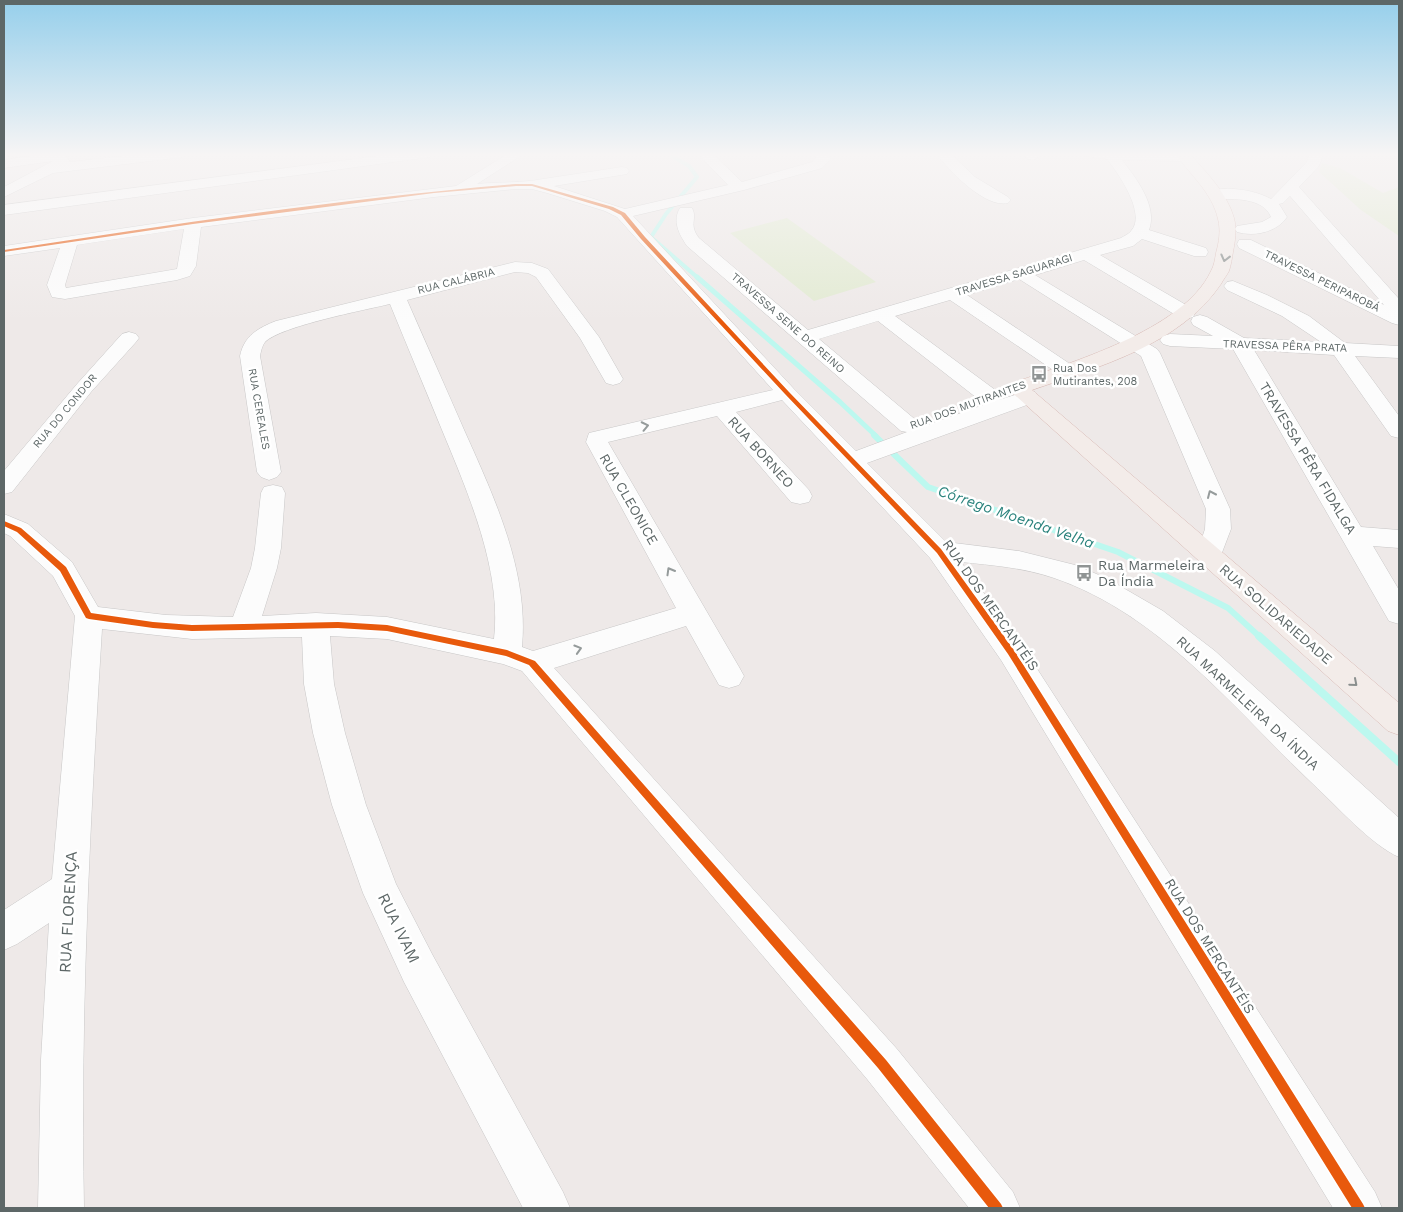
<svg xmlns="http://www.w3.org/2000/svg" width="1403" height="1212" font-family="'Work Sans',sans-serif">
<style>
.green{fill:#e2ead2}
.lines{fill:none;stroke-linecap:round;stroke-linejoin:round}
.stream-far3{stroke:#bcf8ef;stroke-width:4}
.stream-far2{stroke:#bcf8ef;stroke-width:5}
.stream-far1{stroke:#bcf8ef;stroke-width:6}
.stream{stroke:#bcf8ef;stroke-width:8}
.minor-casing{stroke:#c8c7c7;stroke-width:1}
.major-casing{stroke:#d8b9b4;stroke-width:1}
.minor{fill:#fcfcfc;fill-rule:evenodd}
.major{fill:#f3ece9;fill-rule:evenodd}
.cycleway-casing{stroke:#fff;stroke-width:3}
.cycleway{fill:#e8590c;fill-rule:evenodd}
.oneway{stroke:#8a8f8e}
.oneway2{stroke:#959b9b}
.labels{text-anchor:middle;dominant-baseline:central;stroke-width:5;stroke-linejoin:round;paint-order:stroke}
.far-street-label{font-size:11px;fill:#5d6767;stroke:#fff}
.far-poi-label{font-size:11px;fill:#5d6767;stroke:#fff;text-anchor:start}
.street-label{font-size:14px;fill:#5d6767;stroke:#fff}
.poi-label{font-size:14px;fill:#5d6767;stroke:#fff;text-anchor:start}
.water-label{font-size:15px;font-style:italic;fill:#2b837d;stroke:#fff}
.near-street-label{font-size:16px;fill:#5d6767;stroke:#fff}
</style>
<rect width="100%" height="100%" fill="#eee9e8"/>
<g class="green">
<path d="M1322,163l18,5 43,25 16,-6v49l-38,-26 -42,-38z"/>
<path d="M787,218l89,64 -62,19 -84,-68z"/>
</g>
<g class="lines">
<path class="stream-far3" d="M667,153l22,13 8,11 -31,37 -15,23 47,41"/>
<path class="stream-far2" d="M697,277l143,125 36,34"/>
<path class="stream-far1" d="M874,435l54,52 190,65 110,56 32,29"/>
<path class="stream" d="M1259,636l140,126"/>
<g class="minor-casing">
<g id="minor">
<path d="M53,153h11l6,9 80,-9h40l-7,4 -130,16 -49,24v-10l49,-26 -49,7v-8z"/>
<path d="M401,153h36l-7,4 -426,58v-10z"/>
<path d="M509,153h16l-48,31c21,-2 47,-1 66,-5l79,-12 5,1 2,3 -2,3 -73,12 71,23 103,-24 -31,-32h15l30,29 70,-20 4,-4 -3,-5h14l4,6 -9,9 -78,22 -111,26 161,173 62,62 51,-19 -6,-1 -214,-185c-8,-12 -15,-25 -7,-38h12c6,11 -4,16 7,30l109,92 313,-92c3,-2 8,-4 10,-7 16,-17 -13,-58 -24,-72l-22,-3 -2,-3 107,1 2,3 -2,3 -5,1 -63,-1c14,18 36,46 27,70l57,18 2,4 -2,4h-12l-52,-17 -9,7 -33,9 93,54 2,4 -2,4 -7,2 -7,-2 -95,-57 -49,15 122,74 3,4 70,156 1,20 -13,34 -9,2 -9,-2 -4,-7 9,-27 1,-20 -65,-153 -122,-77 -52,16 106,71 3,4 -3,4 -7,2 -7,-2 -109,-74 -55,16 103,76 3,5 -2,3 28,-9 8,1 3,5 -3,5 -168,61 79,79 73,9 56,14 31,13 57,33 52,40 184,167v39c-28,-12 -63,-52 -86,-73 -78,-74 -153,-170 -259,-206 -29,-10 -62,-13 -93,-16l60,82 354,548 7,16h-49l-332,-548 -71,-102 -148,-158 -46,12 73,78 3,6 -3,6 -9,2 -9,-2 -74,-86 -109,26 131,225 5,9 -5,9 -10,3 -10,-3 -33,-59 -132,42 343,381 116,143 7,16h-51l-102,-129 -345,-408 -19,-7 -116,-25 -57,-3 4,48 11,49 21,72 30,79 36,70 131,238 7,16h-47l-119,-226 -41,-89 -31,-88 -19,-72 -9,-49 -2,-47 -110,2 -90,-10c-12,193 -22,385 -18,579h-46l3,-148 8,-137 -32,21 -13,6v-40l48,-31 23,-263 -22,-40 -43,-40 -6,-3v-19l24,10 44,38 26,45 68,8 67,2 18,-49 4,-20 6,-55 3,-6 9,-2 9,2 3,6 -4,55 -4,20 -15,48 54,-3 71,4 107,22c8,-69 -26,-146 -52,-209 -17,-42 -35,-84 -52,-126 -25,6 -109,22 -125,38 -3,4 -4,9 -5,14l21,116 -4,5 -8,3 -8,-3 -4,-5 -17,-116c4,-20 18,-28 36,-35l239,-59 17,1 16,6 51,68 24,42 -3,4 -7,2 -7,-2 -26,-45 -44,-61 -8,-4 -13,-1 -108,28c19,44 39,88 58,132 30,67 64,140 57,215l11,4 143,-43 -90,-166 3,-9 184,-43 -156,-173 -12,-6 -58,-18 -15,-4h-16l-82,8 -233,30 -5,39 -6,10 -13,4 -112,19 -13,-2 -5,-12 13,-37 -56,8v-10l189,-28 263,-32zM184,229l-7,40 -111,19 -1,-3 12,-40zM878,321l104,81 7,1 -70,25 1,-2 -3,-5 -98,-82z"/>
<path d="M936,153h14l25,24 33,20 3,3 -3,3c-22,6 -60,-33 -72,-50z"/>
<path d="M1022,153h16l2,3 -7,4 -5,-1z"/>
<path d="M1310,153h14l-5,13 -20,21 100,112v26l-7,-2 -153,-75 -2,-4 2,-4h12l133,65 -94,-109 -7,7 -4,1 8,13c-10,15 -32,20 -50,15l-2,-3 2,-3 25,-4 9,-5c-8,-20 -38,-18 -56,-18l-5,-2 -3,-3 3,-3c18,-5 45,-1 61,8l36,-37z"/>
<path d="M1233,281l34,14 42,21 36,27 54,3v12l-44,-2 44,60v22l-8,-2 -57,-81 -80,-5 107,177 38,3v18l-26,-2 26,44v34l-10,-3 -156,-272 -63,-3 -7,-2 -3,-4 3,-4 7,-2 43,2 -20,-11 -2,-4 2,-4 7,-2 7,2 37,21 77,4 -39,-26 -55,-26 -3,-4 3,-4z"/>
<path d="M129,332l7,2 3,4 -3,4 -45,50 -79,100 -8,2v-23l73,-87 45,-50z"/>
</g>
</g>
<g class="major-casing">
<path id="major" d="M1175,153h14c17,19 38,40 45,65 3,12 1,23 -1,34 -1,6 -2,13 -4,19 -2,4 -6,9 -8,13 -41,61 -123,83 -189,106l367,313v32l-11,-4 -381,-343 3,-4c58,-21 173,-53 201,-113 3,-5 4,-12 5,-18 3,-11 5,-22 2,-34 -6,-27 -28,-44 -43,-66z"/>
</g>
<use href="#minor" class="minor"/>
<use href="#major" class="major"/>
<g class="cycleway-casing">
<g id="cycleway">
<path d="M516,184h16l81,23 12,6 20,24 144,155 152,157 73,101 349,554 2,4h-13l-344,-554 -71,-101 -152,-159 -144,-155 -20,-24 -12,-6 -77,-23h-16l-82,7 -241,31 -189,28v-2c170,-26 341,-52 512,-66z"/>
<path d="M4,521l17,7 45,39 25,46 62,9 39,3 146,-3 49,3 120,25 28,11 351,399 115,144 2,4h-14l-111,-140 -349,-403 -23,-9 -119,-25 -49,-3 -146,3 -39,-3 -64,-9 -3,-1 -26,-47 -43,-39 -13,-6z"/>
</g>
</g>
<use href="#cycleway" class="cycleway"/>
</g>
<defs><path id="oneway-chevron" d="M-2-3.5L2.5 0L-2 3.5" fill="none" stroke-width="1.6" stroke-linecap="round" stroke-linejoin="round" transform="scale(1.25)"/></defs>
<g class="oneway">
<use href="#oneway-chevron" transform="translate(1225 258) rotate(104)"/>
<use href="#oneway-chevron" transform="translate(1354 683) rotate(41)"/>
</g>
<g class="oneway2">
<use href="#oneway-chevron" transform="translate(645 426) rotate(-12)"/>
<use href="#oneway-chevron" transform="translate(1211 494) rotate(-114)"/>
<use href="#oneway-chevron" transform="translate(670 571) rotate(-120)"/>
<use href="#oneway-chevron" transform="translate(578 649) rotate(-17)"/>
</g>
<linearGradient id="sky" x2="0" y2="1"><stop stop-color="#96cfeb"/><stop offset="0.48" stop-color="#f7f5f5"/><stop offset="1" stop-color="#f7f5f5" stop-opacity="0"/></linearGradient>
<rect width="1403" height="322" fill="url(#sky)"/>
<defs>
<g id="bus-bare" transform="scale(1.35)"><path d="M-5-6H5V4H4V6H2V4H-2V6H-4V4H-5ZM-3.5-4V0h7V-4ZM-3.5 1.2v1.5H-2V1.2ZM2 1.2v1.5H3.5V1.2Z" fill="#909494" stroke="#fff" stroke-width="2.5" paint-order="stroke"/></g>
</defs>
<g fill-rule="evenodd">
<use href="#bus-bare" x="1039" y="374"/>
<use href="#bus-bare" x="1084" y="573"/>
</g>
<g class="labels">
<g class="far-street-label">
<text transform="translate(1014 275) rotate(-17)">TRAVESSA SAGUARAGI</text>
<text transform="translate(456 281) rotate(-14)">RUA CALÁBRIA</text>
<text transform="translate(1322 281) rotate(26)">TRAVESSA PERIPAROBÁ</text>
<text transform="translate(788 323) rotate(41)">TRAVESSA SENE DO REINO</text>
<text transform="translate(1285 346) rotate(2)">TRAVESSA PÊRA PRATA</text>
<text transform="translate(968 405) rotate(-20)">RUA DOS MUTIRANTES</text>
<text transform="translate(259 409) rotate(80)">RUA CEREALES</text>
<text transform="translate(65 411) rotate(-50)">RUA DO CONDOR</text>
</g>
<g class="far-poi-label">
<text x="1053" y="368">Rua Dos<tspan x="1053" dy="13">Mutirantes, 208</tspan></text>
</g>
<g class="street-label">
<text transform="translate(761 452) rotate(48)">RUA BORNEO</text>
<text transform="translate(1308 458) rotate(59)">TRAVESSA PÊRA FIDALGA</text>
<text transform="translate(629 499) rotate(60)">RUA CLEONICE</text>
<text transform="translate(991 605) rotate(55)">RUA DOS MERCANTÉIS</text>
<text transform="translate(1276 614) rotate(41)">RUA SOLIDARIEDADE</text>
<text transform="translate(1248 703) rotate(43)">RUA MARMELEIRA DA ÍNDIA</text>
<text transform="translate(1210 946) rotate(58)">RUA DOS MERCANTÉIS</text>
</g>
<g class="poi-label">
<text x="1098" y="565">Rua Marmeleira<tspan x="1098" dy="16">Da Índia</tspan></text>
</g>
<g class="water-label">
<text transform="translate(1016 517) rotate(19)">Córrego Moenda Velha</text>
</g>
<g class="near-street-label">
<text transform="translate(68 912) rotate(-87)">RUA FLORENÇA</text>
<text transform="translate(399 928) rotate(64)">RUA IVAM</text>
</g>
</g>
<rect width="1403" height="1212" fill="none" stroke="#5d6767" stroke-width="10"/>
</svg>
